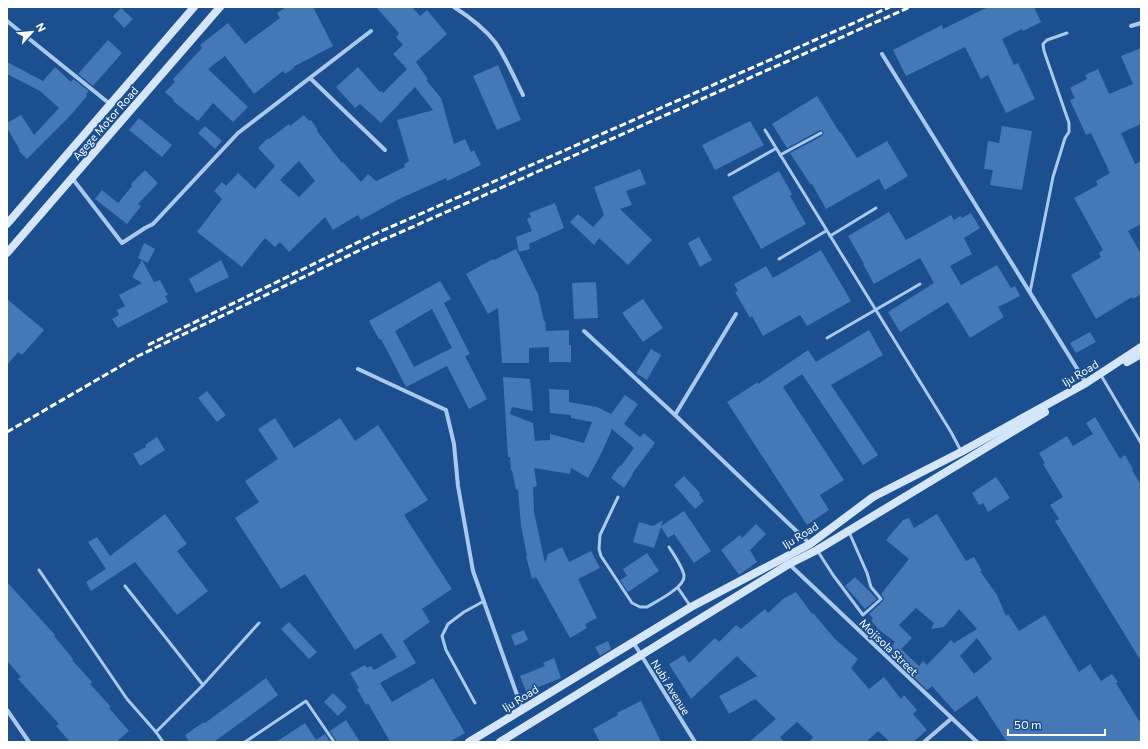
<svg xmlns="http://www.w3.org/2000/svg" width="1148" height="749" font-family="Commissioner,sans-serif">
<style>
.building{fill:#4478b7;fill-rule:evenodd}
.lines{fill:none;stroke-linecap:round;stroke-linejoin:round}
.service{stroke:#a9c9ee;stroke-width:3}
.minor{stroke:#a9c9ee;stroke-width:4}
.secondary{stroke:#d6e6fa;stroke-width:8}
.rail{stroke:#fff;stroke-width:3;stroke-dasharray:7 3;stroke-linecap:butt}
.labels{text-anchor:middle;dominant-baseline:central;stroke-width:3.5;stroke-linejoin:round;paint-order:stroke}
.street-label{font-size:11px;fill:#fff;stroke:#1b4f8f}
</style>
<rect width="100%" height="100%" fill="#1b4f8f"/>
<g class="building">
<path d="M286,7h27l20,39 -40,21 1,1 -9,6 -2,-3 -29,23 -29,-38 -17,13 40,38 -15,15 -20,-19 -15,18 -25,-20 1,-1 -9,-8 10,-10 -2,-3 29,-31 -2,-3 28,-22 17,21 35,-26 -3,-5z"/>
<path d="M376,7h36l8,9 7,-6 20,24 -31,28 12,17 -2,1 15,18 13,46 11,-5 6,13 3,-2 7,15 -34,16 -1,-3 -47,21 -38,21 -3,-5 -25,15 -8,-13 -36,35 -9,-10 -5,5 -10,-9 -23,29 -45,-35 25,-33 -8,-8 8,-9 4,4 12,-13 17,16 20,-23 -17,-18 10,-10 1,1 20,-15 1,2 14,-11 5,6 2,-1 7,10 -1,1 25,32 1,-1 18,20 7,-8 8,7 29,-14 -1,-3 5,-3 -12,-41 36,-10 -18,-23 -34,36 -21,-19 -5,4 -19,-21 22,-20 22,25 2,-1 1,2 24,-24 -14,-15 10,-9 -7,-8 3,-4zM299,161l16,20 -16,16 -19,-17z"/>
<path d="M988,7h46l7,15 -18,9 -1,-2 -20,10 12,26 4,-2 17,36 -29,14 -18,-38 -7,4 -16,-32 -59,29 -13,-26 49,-25 1,4z"/>
<path d="M121,8l12,11 -9,9 -11,-12z"/>
<path d="M108,40l14,13 -29,33 -15,-12z"/>
<path d="M1141,48v76l-20,9 14,31 6,-3v63l-13,7 13,23v40l-8,5 -1,-2 -36,22 -25,-44 30,-18 -2,-4 4,-3 -29,-52 24,-13 -2,-4 14,-8 -19,-40 -5,2 -16,-35 5,-2 -5,-10 17,-9 -2,-4 13,-6 11,25 24,-10 -12,-28z"/>
<path d="M7,62l36,19 12,-14 16,15 2,-3 16,12 -3,3 1,2 -18,21 -42,42 -8,-8 1,-1 -13,-22v-5l14,-8 13,20 25,-27 -19,-17 -33,-17z"/>
<path d="M498,65l23,55 -24,10 -24,-54z"/>
<path d="M817,96l23,37h1l16,25 30,-17 21,35 -23,14 -6,-11 -53,30 -14,-25 -1,1 -21,-32 32,-17 2,-3 -1,-2 -3,-1 -33,18 -15,-24z"/>
<path d="M139,118l33,27 -10,12 -33,-27z"/>
<path d="M750,121l14,24 -49,25 -13,-25z"/>
<path d="M205,126l17,15 -7,8 -17,-16z"/>
<path d="M1002,126l30,5 -10,59 -32,-5 3,-15 -9,-1 4,-28 11,2z"/>
<path d="M640,169l6,15 -20,7 6,14 -12,4 32,31 -24,25 -29,-27 -5,7 -24,-23 8,-8 15,13 11,-12 -10,-28z"/>
<path d="M145,170l13,13 -20,21 3,2 -14,18 -32,-25 7,-9 16,13 14,-17 -1,-2z"/>
<path d="M779,171l13,23 -2,2 16,28 -45,25 -29,-52z"/>
<path d="M555,203l9,25 -35,16 1,5 -11,3 -3,-15 16,-6 -5,-12 4,-2 -2,-4z"/>
<path d="M889,212l17,28 45,-25 3,5 6,-4 2,2 9,-5 9,15 -16,10 8,16 -22,12 11,19 36,-20 14,23 4,-2 5,10 -22,11 6,10 -34,21 -22,-36 -48,30 -12,-20 46,-29 -14,-25 -46,26 -11,-20h1l-16,-28z"/>
<path d="M699,237l13,23 -12,7 -12,-24z"/>
<path d="M144,243l11,6 -7,14 -10,-5z"/>
<path d="M516,249l22,45 6,27h1l1,10 23,-1v15h2v17h-22v-15l-20,1v15h-27l-4,-55 -10,6 -22,-40 27,-15 1,1z"/>
<path d="M821,250l30,51 -44,25 -7,-11 -37,21 -11,-20 -2,2 -15,-26 3,-1 -4,-7 32,-18 7,12z"/>
<path d="M142,260l12,22 6,-2 8,15 -3,1 3,6 -50,26 -6,-9 7,-4 -2,-5 8,-4 -6,-11 23,-12 -10,-6z"/>
<path d="M221,260l8,17 -33,16 -7,-14z"/>
<path d="M440,281l11,18 -7,4 26,51 -5,2 22,43 -18,10 -22,-43 -41,21 -25,-48h-2l-10,-18zM432,309l20,39 -38,19 -19,-36z"/>
<path d="M596,282l2,36 -24,1 -2,-36z"/>
<path d="M7,299l37,31 -22,25 -4,-3 -11,13z"/>
<path d="M643,299l20,29 -20,14 -21,-29z"/>
<path d="M869,330l14,25 -52,30 47,70 -15,10 -61,-91 -19,13 61,93 -24,15 9,15 -22,15 -80,-123 31,-20v2l50,-34 8,12z"/>
<path d="M1090,332l6,10 -20,11 -6,-10z"/>
<path d="M651,349l10,6 -14,25 -11,-7z"/>
<path d="M503,377l27,2 3,32 -21,-4 -2,7 23,9 2,18 15,-1v-6l34,9 8,-21 -21,-4v-3l-21,-2 -1,-24 20,1v12l28,5 14,7 14,-19 13,9 -14,20 16,13 4,-4 11,10 -23,31h1l-9,14 -13,-10 9,-13 1,1 13,-18 -22,-19 -10,23 -14,26 -17,-10 -1,6 -36,-6 3,18 -4,1 1,25 11,51 3,-9 14,-7 7,15 22,-11 9,17 -22,11 19,39 -12,6 2,4 -17,10 -34,-61 -4,2 -6,-23h1l-6,-30 -3,-37 -2,1 -4,-20 -1,1 -1,-14h-2z"/>
<path d="M207,391l19,24 -9,7 -19,-24z"/>
<path d="M1095,417l25,42 5,-4 8,14 -1,1 9,15v176l-86,-140 4,-2 -9,-14 13,-8 -20,-33 2,-1 -6,-10 28,-17 6,10 20,-12 -7,-11z"/>
<path d="M275,418l19,30 46,-30 15,23 23,-16 50,75 -24,15 48,74 -30,20 8,13 -27,19 13,22 -36,20 12,19 41,-24 32,55 -16,9h-59l-22,-39 -2,2 -9,-16 2,-1 -9,-15 15,-8 2,3 4,-2 3,4 23,-13 -16,-24 -26,17 -50,-76 -24,15 -46,-71 24,-16 -14,-21 33,-22 -20,-30z"/>
<path d="M157,437l8,13 -25,16 -7,-12 13,-7 -1,-2z"/>
<path d="M684,476l16,17 -1,1 5,7 -9,8 -21,-24z"/>
<path d="M996,477l14,21 -22,14 -5,-9 -4,2 -7,-12z"/>
<path d="M684,511l27,40 -17,12 -20,-29 -6,4 -7,-11 -7,21 -21,-6 6,-20 14,4 10,-6 -2,6z"/>
<path d="M165,514l22,30 -10,7 31,40 -31,24 -42,-53 -44,29 -5,-9 20,-13 -18,-27 9,-5 13,19z"/>
<path d="M937,514l29,47 8,-4 8,14h-2l17,24 9,21 2,-2 11,17 26,-16 34,57 11,-8 11,17 11,-7 6,8 -2,1 25,41v18h-134l-30,-46 -22,16 -23,-26 -5,4 -29,-28h1l-12,-10 8,-10 -17,-13 -7,-9 2,-2 -4,-4 14,-13 1,-3 -3,-4 28,-35 -23,-19 17,-20 6,-2 5,10zM916,608l18,15 -3,6 13,-2 15,-18 18,20 -23,14 -3,-3 -24,25 -4,-4 -4,5 -18,-17 11,-11 -13,-13zM977,638l15,21 -18,15 -14,-18z"/>
<path d="M756,524l10,10 -16,16 7,12 -18,13 -18,-25 19,-15 2,3z"/>
<path d="M647,553l12,18 -31,21 -8,-12 7,-4 -4,-7z"/>
<path d="M855,577l22,22 -12,10 -20,-23z"/>
<path d="M7,582l48,53 -1,1 19,23 -1,1 20,22 -2,2 21,23 -2,1 20,23 -13,11h-46l-14,-16 3,-2 -41,-45 3,-2 -14,-16z"/>
<path d="M796,592l16,22 1,-1 22,26 23,20 -7,9 18,21 15,-12 17,22 3,-4 13,15 -4,4 14,16 -14,12h-23l-12,-11 -12,11h-57l4,-5 -16,-15 -17,15 4,5h-35l27,-23 -21,-20 -26,15 -10,-18 38,-20 -20,-20 -46,43 -22,-35 15,-9 5,8 26,-25 4,4 17,-17 5,4 24,-20 3,4 15,-14z"/>
<path d="M289,622l28,30 -8,7 -28,-30z"/>
<path d="M524,630l4,10 -13,6 -4,-11z"/>
<path d="M608,641l3,8 -11,7 -5,-9z"/>
<path d="M554,658l7,20 -25,10 1,2 -10,4 -7,-18 25,-10 -2,-3z"/>
<path d="M266,678l12,17 -64,47h-25l-4,-7 19,-13 1,1z"/>
<path d="M333,693l14,14 -9,9 -14,-14z"/>
<path d="M641,701l20,41h-61l-7,-13 25,-14 -1,-2z"/>
<path d="M346,720l14,22h-23l-7,-11z"/>
<path d="M305,723l11,17 9,-6 5,8h-54z"/>
</g>
<g class="lines">
<g class="service">
<path d="M765,130l186,302 10,19"/>
<path d="M780,155l41,-22"/>
<path d="M729,175l46,-26"/>
<path d="M830,236l46,-28"/>
<path d="M779,259l47,-28"/>
<path d="M1030,292l23,-115 12,-39 4,-6v-9l-25,-72 -1,-7 4,-4 20,-7"/>
<path d="M827,338l93,-54"/>
<path d="M1102,377l39,66"/>
<path d="M618,497l-18,38 -1,14 2,7 31,47 8,4h7c10,-6 39,-20 37,-32 -2,-9 -10,-20 -15,-28"/>
<path d="M817,550l16,25 30,40 18,-16 -10,-12 -4,-14 -18,-41"/>
<path d="M39,570l88,129 29,33"/>
<path d="M125,586l78,99 -47,47 7,10"/>
<path d="M678,588l13,19"/>
<path d="M203,685l56,-62"/>
<path d="M475,703l-29,-53 -4,-14 6,-12 16,-12 20,-11"/>
<path d="M245,742l61,-41 28,41"/>
</g>
<g class="minor">
<path d="M454,7c14,9 31,22 41,35 11,16 19,35 28,53"/>
<path d="M7,21l103,83"/>
<path d="M1131,26l10,-3"/>
<path d="M882,54l204,329"/>
<path d="M310,78l75,72"/>
<path d="M72,178l50,65 23,-15 8,-4 85,-91 133,-102"/>
<path d="M584,331l91,84 135,129"/>
<path d="M358,369l88,41 8,34 4,42 15,85 49,138"/>
<path d="M675,415l61,-101"/>
<path d="M789,564l188,178"/>
<path d="M633,642l62,100"/>
<path d="M7,710l22,32"/>
<path d="M924,742l28,-24"/>
</g>
<g class="secondary">
<path d="M7,224l187,-217"/>
<path d="M7,253l213,-246"/>
<path d="M1127,362l14,-8"/>
<path d="M469,742l222,-135 119,-63 63,-47 88,-45 125,-69 55,-36"/>
<path d="M500,742l289,-178 28,-14 228,-138"/>
</g>
<g class="rail">
<path d="M148,345l229,-112 513,-226"/>
<path d="M7,432l131,-76 220,-105 552,-244"/>
</g>
</g>
<g class="labels">
<g class="street-label">
<text transform="translate(105 123) rotate(-49)">Agege Motor Road</text>
<text transform="translate(1080 373) rotate(-31)">Iju Road</text>
<text transform="translate(800 535) rotate(-32)">Iju Road</text>
<text transform="translate(889 647) rotate(44)">Mojisola Street</text>
<text transform="translate(671 687) rotate(58)">Nubi Avenue</text>
<text transform="translate(520 698) rotate(-32)">Iju Road</text>
</g>
</g>
<rect width="1148" height="749" fill="none" stroke="#ffffff" stroke-width="16"/>
<g transform="translate(32 32) rotate(63)" stroke="#1b4f8f" stroke-width="3" paint-order="stroke">
<path d="M0-3L7 15L0 10L-7 15Z" fill="#ffffff"/>
<text y="-6" font-size="11" font-weight="bold" text-anchor="middle" fill="#ffffff">N</text>
</g>
<path d="M1008 729v6h97v-6" fill="none" stroke="#ffffff" stroke-width="2"/>
<text x="1014" y="729" font-size="12" fill="#ffffff" stroke="#1b4f8f" stroke-width="3" paint-order="stroke">50 m</text>
</svg>
